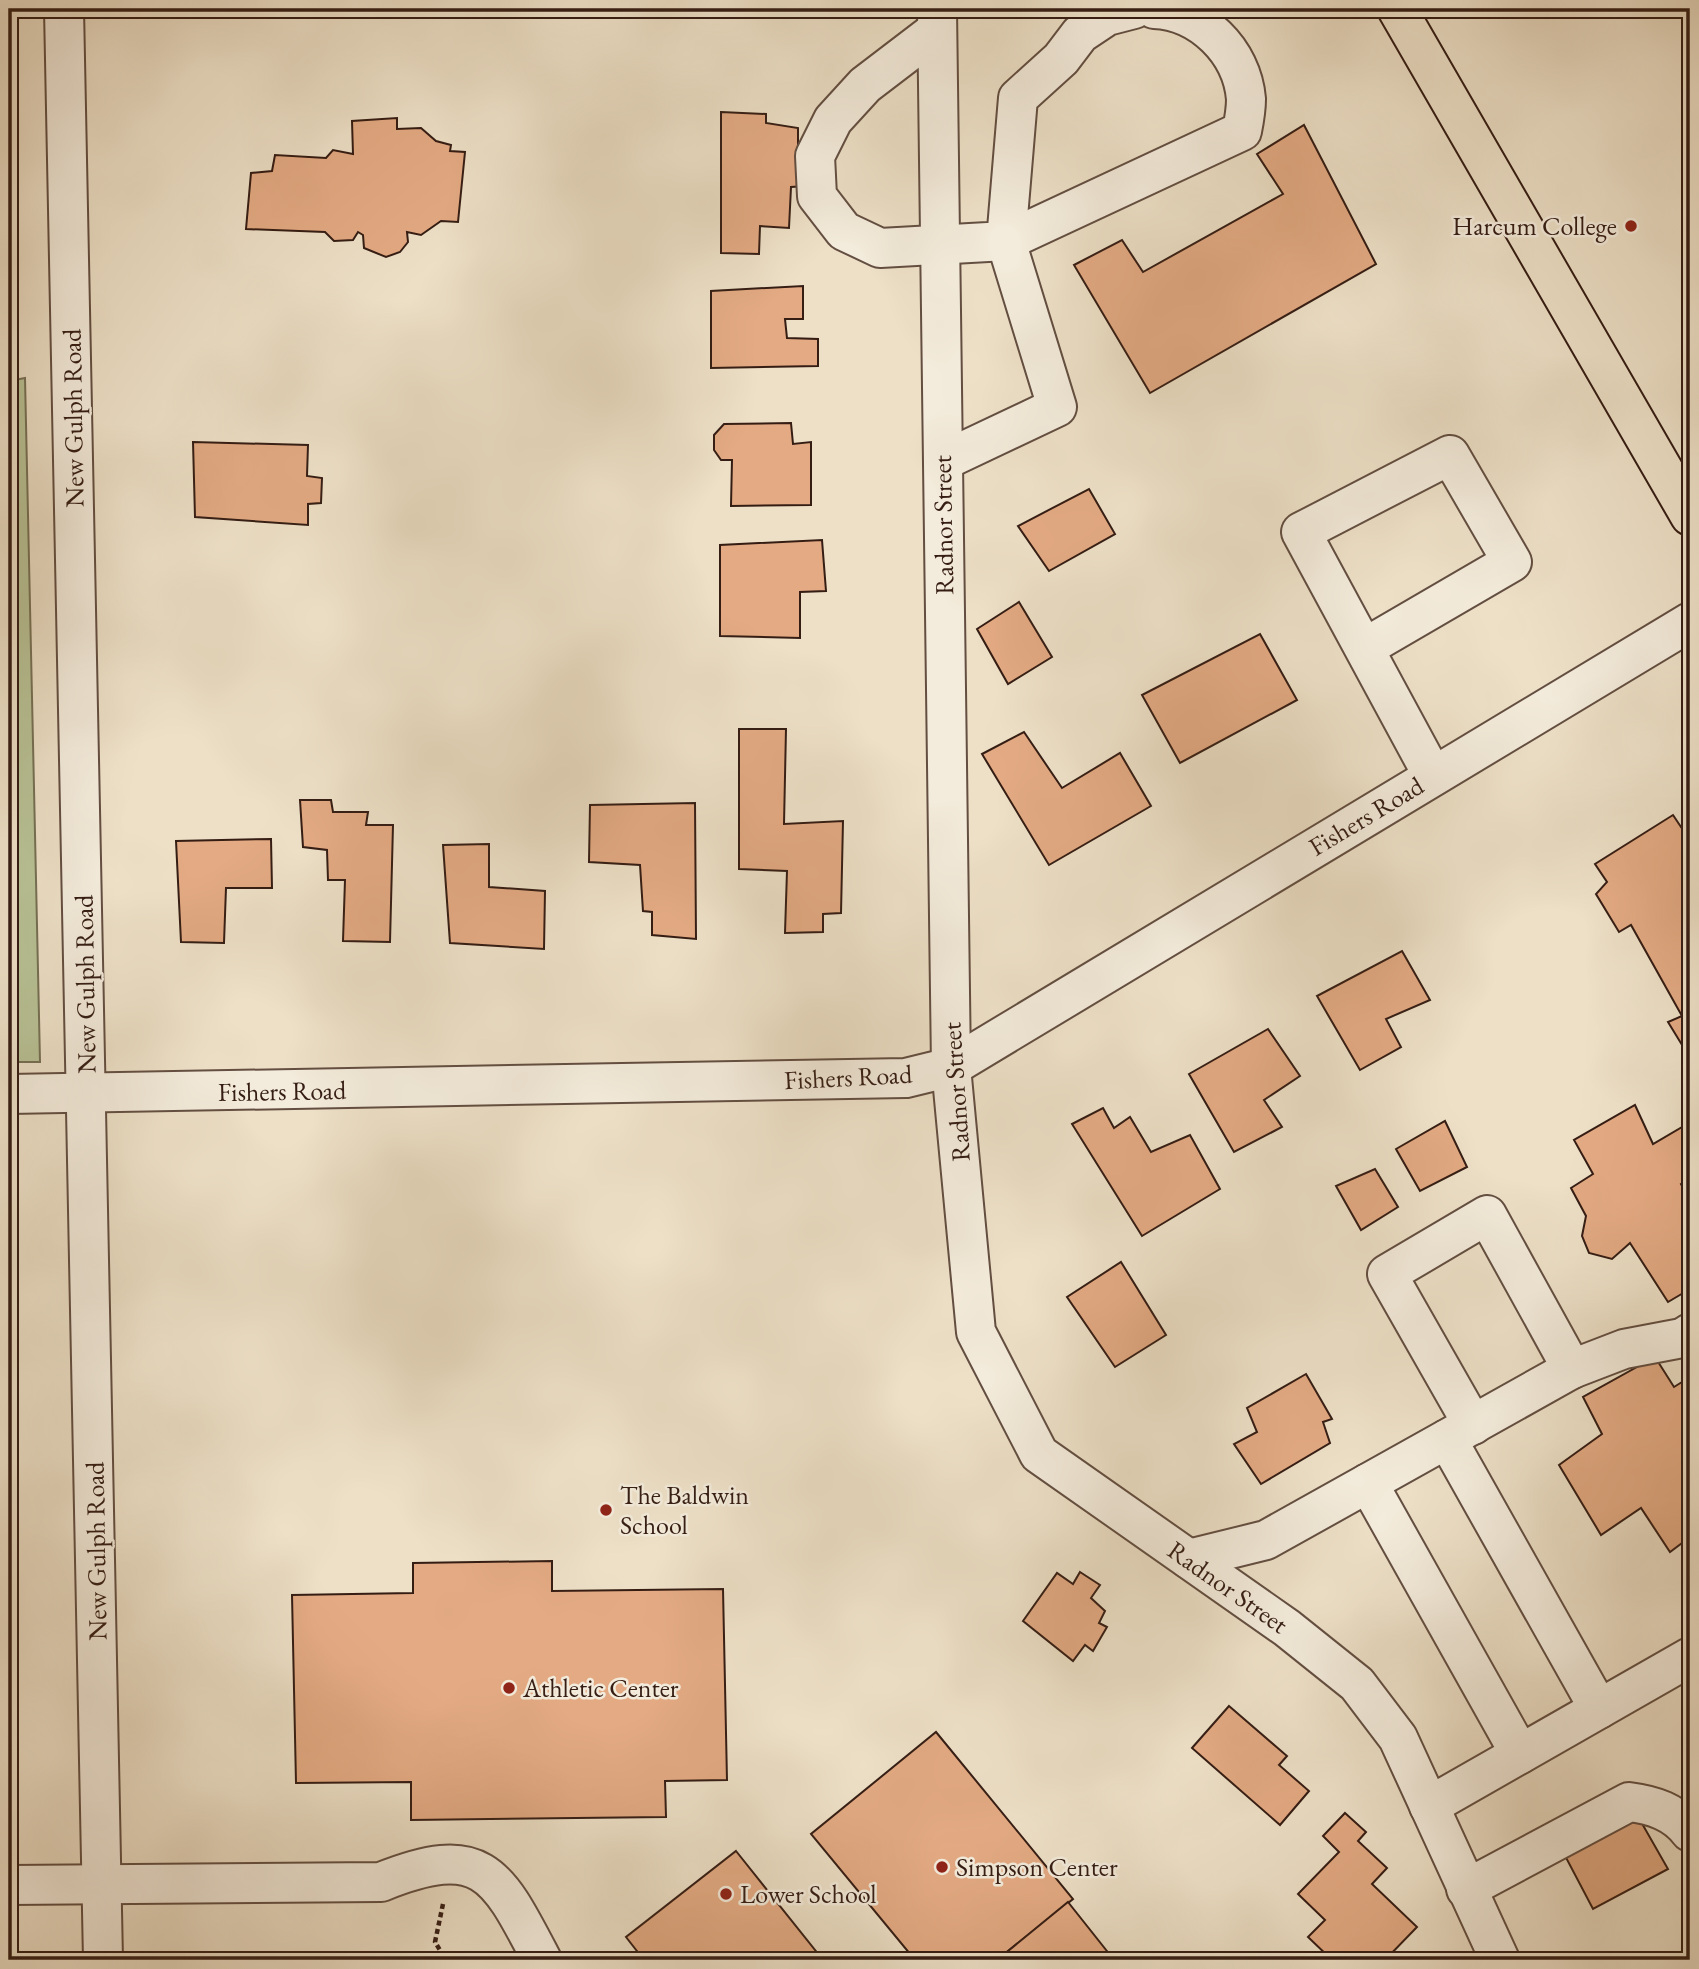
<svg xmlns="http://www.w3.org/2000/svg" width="1699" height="1969" font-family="'EB Garamond',serif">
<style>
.green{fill:#b8c296;stroke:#767055;stroke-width:2}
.building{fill:#e3aa83;stroke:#351d14;stroke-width:2}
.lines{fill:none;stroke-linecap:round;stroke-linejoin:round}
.minor-casing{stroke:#634e41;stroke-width:42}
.major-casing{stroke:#351d14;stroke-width:42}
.path{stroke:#351d14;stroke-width:4.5;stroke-dasharray:5 3.5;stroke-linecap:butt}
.minor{stroke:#f3ebdb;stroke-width:38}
.major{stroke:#ede0c7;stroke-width:38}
.poi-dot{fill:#8f2418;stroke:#f3ebdb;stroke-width:2.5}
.labels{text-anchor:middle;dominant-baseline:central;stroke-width:5;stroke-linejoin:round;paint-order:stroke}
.poi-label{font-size:26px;fill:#351d14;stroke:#f3ebdb;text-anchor:start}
.street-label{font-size:26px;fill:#351d14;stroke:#f3ebdb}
</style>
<rect width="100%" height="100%" fill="#ede0c7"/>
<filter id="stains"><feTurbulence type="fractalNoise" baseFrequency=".00286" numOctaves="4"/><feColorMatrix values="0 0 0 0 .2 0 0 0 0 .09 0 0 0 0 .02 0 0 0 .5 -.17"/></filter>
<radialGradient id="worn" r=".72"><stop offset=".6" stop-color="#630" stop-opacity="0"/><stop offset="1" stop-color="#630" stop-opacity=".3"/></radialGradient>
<path class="green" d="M25,378l15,684h-31v-681z"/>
<g class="building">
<path d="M721,112l45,2v9l32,5v29l9,29 -16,1 -2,41 -29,-2 -1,28 -38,-1z"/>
<path d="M397,118v11l24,-1 15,13 15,4 -1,6 15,1 -7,70 -17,-1 -20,14 -14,-3 1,10 -8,10 -14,5 -22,-9 -1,-13 -5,-3 -5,8 -19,1 -9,-9 -79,-3 5,-56 21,-2 3,-16 51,3 7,-8 20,4 -1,-33z"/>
<path d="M1304,125l72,139 -226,129 -76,-128 48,-25 21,32 140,-78 -26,-40z"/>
<path d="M803,286v33h-18l2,19 31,1v27l-107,2v-77z"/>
<path d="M791,423l2,21 18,-2v63l-80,1 1,-46h-11l-7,-10v-15l10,-11z"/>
<path d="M193,442l115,3 -1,31 15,2 -1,25 -13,1v21l-113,-8z"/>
<path d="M1089,489l26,45 -66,37 -31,-45z"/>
<path d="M822,540l4,51 -26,1v46l-80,-2v-91z"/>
<path d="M1019,602l33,55 -44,27 -31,-55z"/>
<path d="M1260,634l37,66 -117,63 -38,-68z"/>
<path d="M739,729h47l-2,95 59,-3 -2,92 -18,1v18l-38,1 2,-62 -48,-2z"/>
<path d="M1024,732l38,56 58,-35 31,53 -102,59 -67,-111z"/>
<path d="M300,800h31l2,12h35l-2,13h27l-3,117 -47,-1 2,-61h-17l-1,-30 -24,-3z"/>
<path d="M695,803l1,136 -44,-4v-23l-9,-1 -3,-46 -51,-3 1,-57z"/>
<path d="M1673,815l12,18 5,-3v228l-22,-36 14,-6 -51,-91 -12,7 -23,-38 11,-12 -12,-18z"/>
<path d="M271,839l1,49h-46l-2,55 -43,-1 -5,-101z"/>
<path d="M489,844v43l56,4 -1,58 -94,-6 -7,-98z"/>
<path d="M1402,951l28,49 -44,19 15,28 -41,23 -43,-74z"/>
<path d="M1268,1029l32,47 -36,24 18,27 -48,25 -45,-78z"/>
<path d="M1635,1105l18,39 36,-21 1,3v52l-9,6 9,16v89l-22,13 -38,-59 -18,16 -23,-6 -7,-17 4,-20 -15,-28 22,-14 -19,-34z"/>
<path d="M1103,1108l11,20 16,-11 21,35 39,-17 30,54 -78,47 -70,-112z"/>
<path d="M1445,1121l22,46 -47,24 -24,-42z"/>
<path d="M1375,1169l23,38 -37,23 -25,-44z"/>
<path d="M1121,1262l45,73 -51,32 -48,-70z"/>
<path d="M1655,1357l19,30 16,-10v160l-20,15 -29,-44 -40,27 -42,-70 43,-31 -19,-37z"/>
<path d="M1306,1374l26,45 -9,3 7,21 -69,41 -27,-40 23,-12 -10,-24z"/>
<path d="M552,1561v30l171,-2 4,191 -62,1 1,36 -255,3v-38l-115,1 -4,-188 121,-2v-30z"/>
<path d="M1080,1572l20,13 -9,13 14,13 -6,12 8,4 -14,24 -8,-6 -12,16 -50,-40 34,-48 16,11z"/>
<path d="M1229,1706l58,50 -8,9 30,26 -29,34 -88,-77z"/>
<path d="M936,1732l137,167 -76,61h-82l-104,-126z"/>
<path d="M1345,1813l21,19 -8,9 29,27 -15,16 45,43 -32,33h-53l-24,-23 17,-17 -27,-26 41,-42 -16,-16z"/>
<path d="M1636,1813l32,56 -75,40 -31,-59z"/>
<path d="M736,1851l87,109h-179l-18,-23z"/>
<path d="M1068,1902l46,58h-117z"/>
</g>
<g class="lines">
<g class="minor-casing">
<g id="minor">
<path d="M64,9l39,1951"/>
<path d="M937,9l14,1058 25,265 63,122 248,174 70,56 41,54 102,222"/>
<path d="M937,30l-72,55 -32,35 -18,36 2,40 27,35 36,17 126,-7 12,-143 43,-39 19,-25 27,-18 27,-7"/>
<path d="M943,461l114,-54 -51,-166 236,-110c2,-10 4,-22 4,-32 -4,-48 -45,-88 -92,-90"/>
<path d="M1366,647l146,-85 -62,-107 -149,77 132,244"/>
<path d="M9,1094l897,-16 45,-11 739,-445"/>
<path d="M1473,1425l-86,-151 100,-59 85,154"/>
<path d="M1447,1439l152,270"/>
<path d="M1368,1483l152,271"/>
<path d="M1189,1559l77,-19 306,-171 52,-20 58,-11 8,-5"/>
<path d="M1429,1806l261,-149"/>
<path d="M9,1885l372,-3c102,-41 116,-8 161,78"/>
<path d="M1466,1889l163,-87c24,3 46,10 61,30"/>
</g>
</g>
<g class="major-casing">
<path id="major" d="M1397,9l293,507"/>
</g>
<path class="path" d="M443,1904l-8,38 11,18"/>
<use href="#minor" class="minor"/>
<use href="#major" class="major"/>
</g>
<g class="poi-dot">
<circle cx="1631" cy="226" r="7"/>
<circle cx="606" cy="1510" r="7"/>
<circle cx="509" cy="1688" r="7"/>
<circle cx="942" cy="1867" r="7"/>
<circle cx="726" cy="1894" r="7"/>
</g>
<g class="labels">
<g class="poi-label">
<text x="1617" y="226" text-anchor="end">Harcum College</text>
<text x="620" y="1495">The Baldwin<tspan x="620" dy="30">School</tspan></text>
<text x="523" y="1688">Athletic Center</text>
<text x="956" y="1867">Simpson Center</text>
<text x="740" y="1894">Lower School</text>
</g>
<g class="street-label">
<text transform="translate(73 418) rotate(-91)">New Gulph Road</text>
<text transform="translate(943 525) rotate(-91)">Radnor Street</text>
<text transform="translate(1366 816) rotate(-31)">Fishers Road</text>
<text transform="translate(85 984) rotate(-91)">New Gulph Road</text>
<text transform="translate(848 1077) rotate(-3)">Fishers Road</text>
<text transform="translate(282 1091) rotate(-1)">Fishers Road</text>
<text transform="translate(956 1092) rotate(-94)">Radnor Street</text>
<text transform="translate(96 1551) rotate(-91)">New Gulph Road</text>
<text transform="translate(1228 1587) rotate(35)">Radnor Street</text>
</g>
</g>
<rect width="1699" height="1969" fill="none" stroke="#ede0c7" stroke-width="35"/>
<rect x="10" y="10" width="1678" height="1948" fill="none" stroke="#351d14" stroke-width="3.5"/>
<rect x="18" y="18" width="1664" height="1934" fill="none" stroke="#351d14" stroke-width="2"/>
<rect width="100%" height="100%" filter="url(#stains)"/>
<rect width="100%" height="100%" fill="url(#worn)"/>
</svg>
